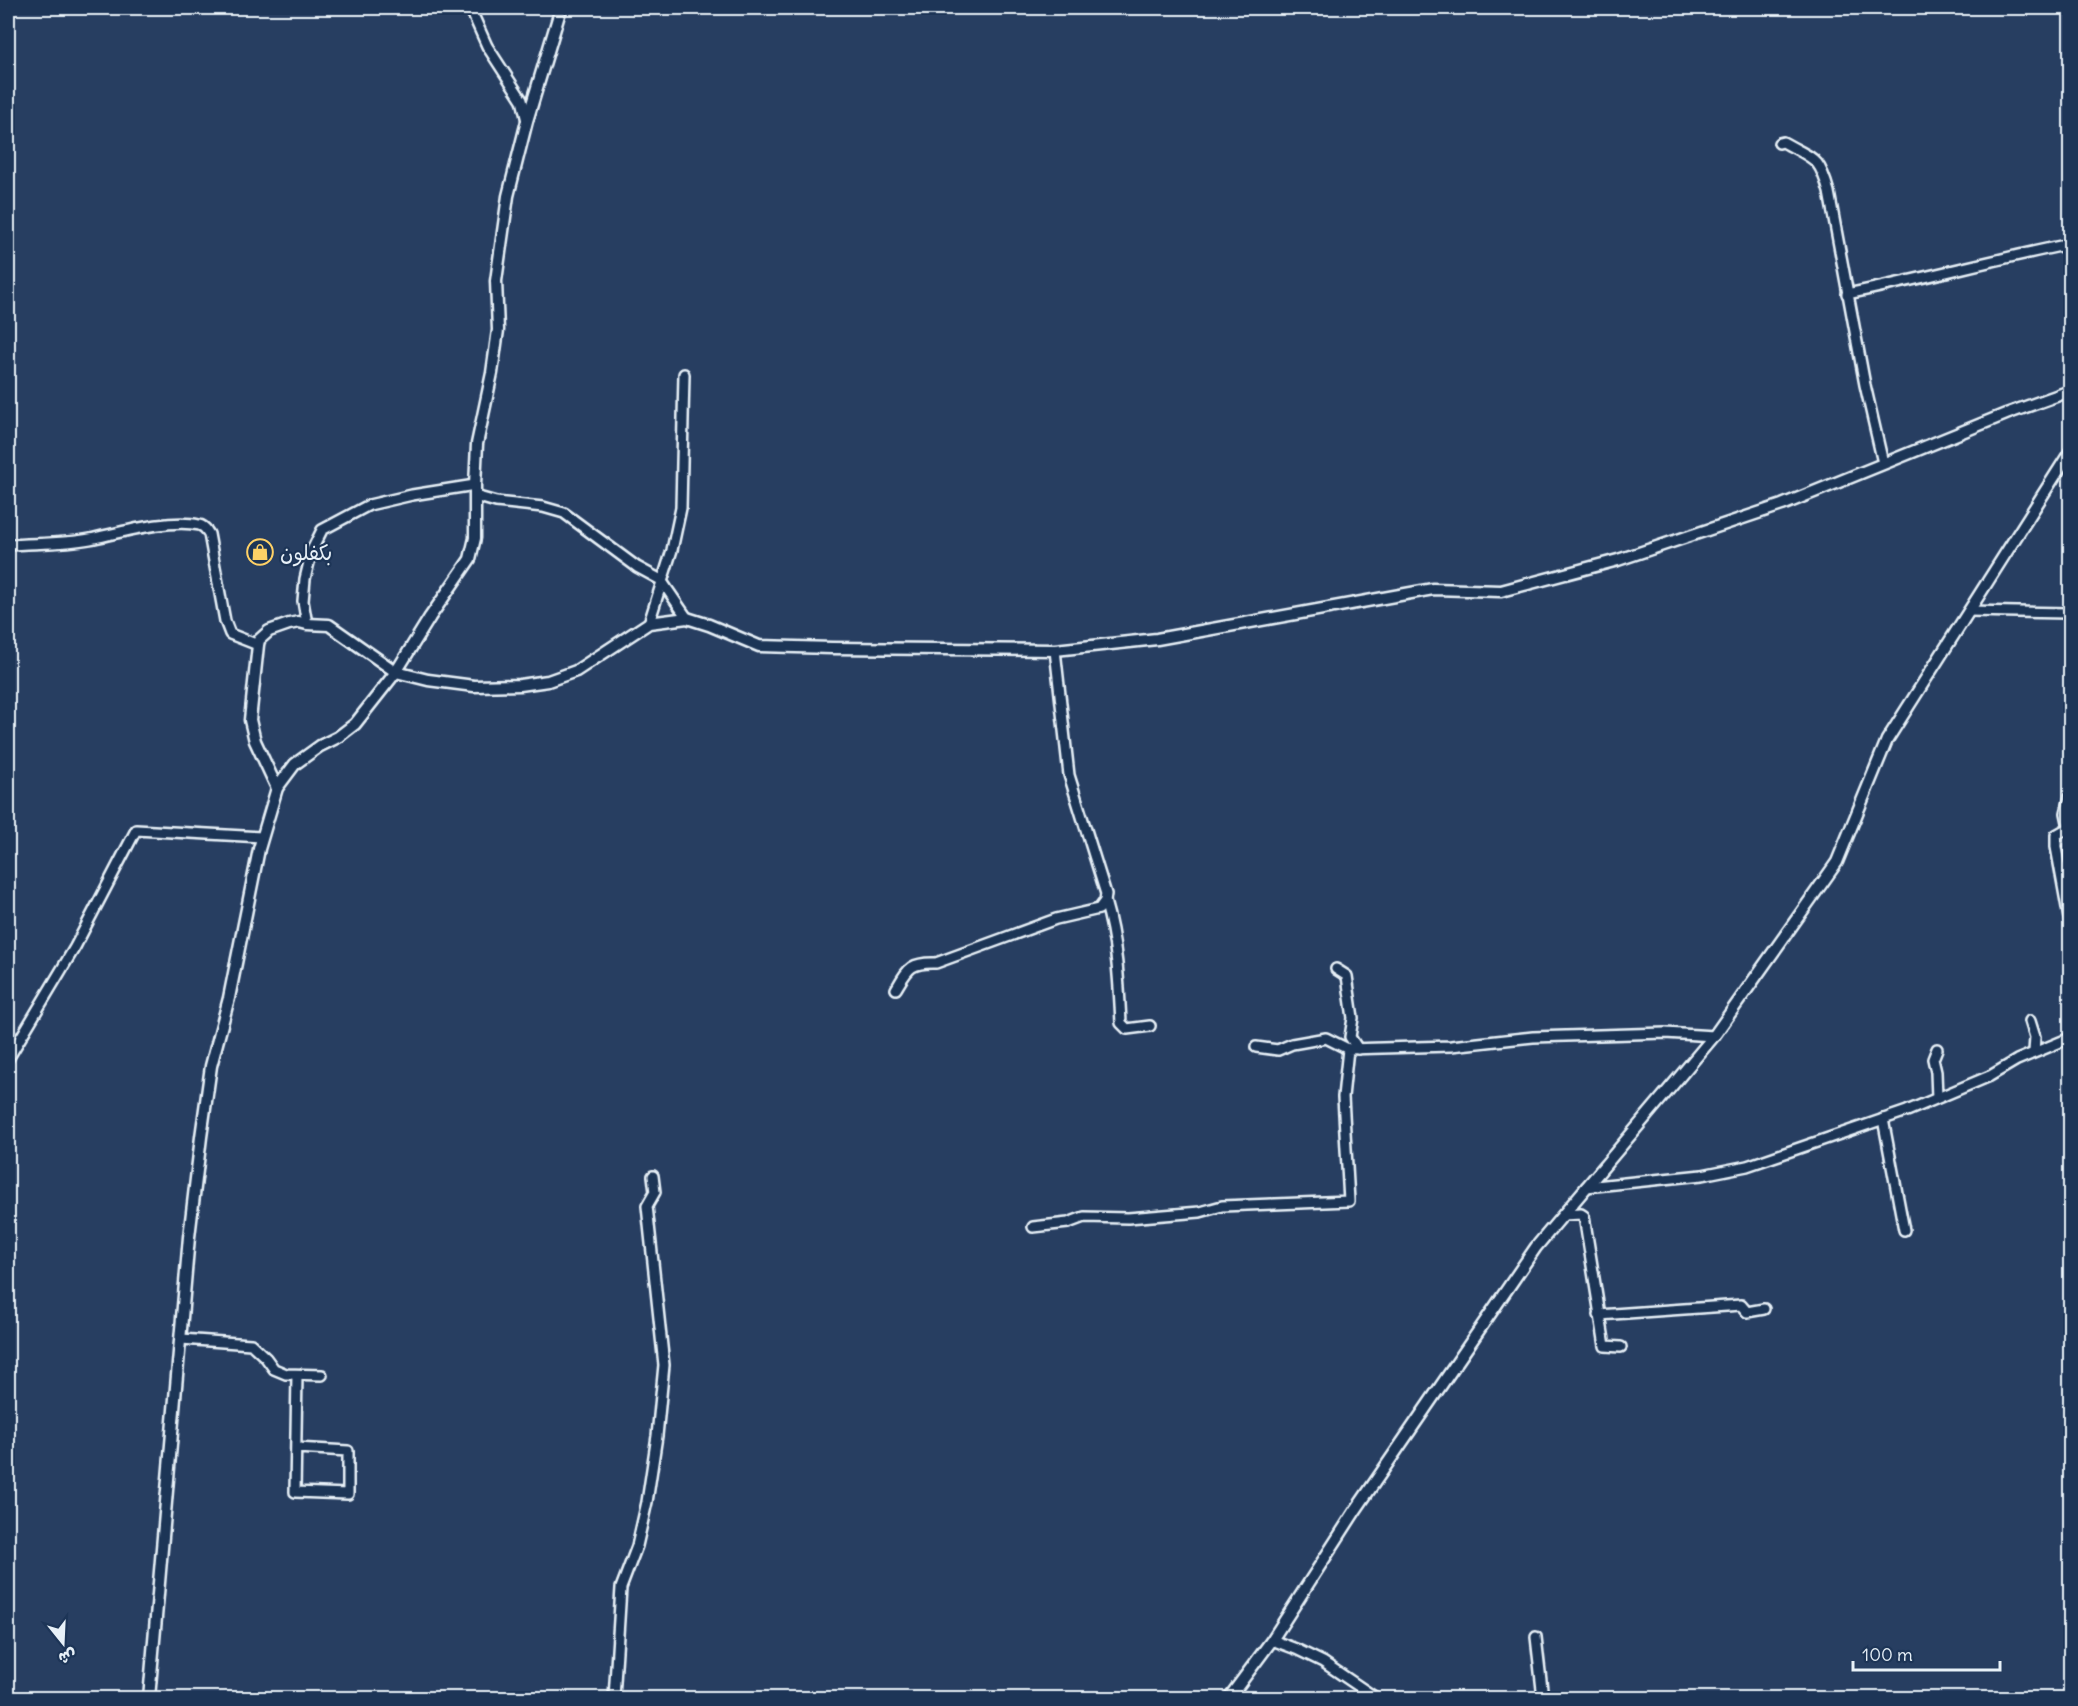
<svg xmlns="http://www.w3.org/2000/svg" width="2078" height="1706" font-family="Delius,'Playpen Sans Arabic',sans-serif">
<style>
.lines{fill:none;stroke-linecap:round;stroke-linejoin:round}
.minor-casing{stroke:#e8f1f8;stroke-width:14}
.tertiary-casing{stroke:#e8f1f8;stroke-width:15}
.minor{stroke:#1d3557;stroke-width:9}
.tertiary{stroke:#1d3557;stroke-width:10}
.labels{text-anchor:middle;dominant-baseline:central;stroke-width:4.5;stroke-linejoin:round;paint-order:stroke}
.poi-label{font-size:21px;fill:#e8f1f8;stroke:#1d3557;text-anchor:start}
</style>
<rect width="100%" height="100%" fill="#273e61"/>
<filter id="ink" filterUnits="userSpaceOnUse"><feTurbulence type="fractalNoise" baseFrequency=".0167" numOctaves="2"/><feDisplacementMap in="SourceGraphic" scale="12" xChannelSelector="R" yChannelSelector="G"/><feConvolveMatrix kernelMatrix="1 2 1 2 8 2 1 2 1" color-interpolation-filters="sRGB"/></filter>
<g filter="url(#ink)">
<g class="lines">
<g class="minor-casing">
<g id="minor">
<path d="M470,8l17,38 35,54 5,21"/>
<path d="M1779,143l4,-1c32,18 36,14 46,50l36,193 18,78"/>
<path d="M1847,294c75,-15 149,-35 223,-50"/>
<path d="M475,496l21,6 47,5 21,6 73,54 24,13 26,38"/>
<path d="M8,545c27,-2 56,-1 82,-6 29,-6 80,-21 109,-14 6,1 7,5 10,9l16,87 5,13 28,11"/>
<path d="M1969,611l99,2 2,14"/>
<path d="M649,623l23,-73 9,-42 3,-134"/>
<path d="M307,624l-4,-23 2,-22 7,-29 10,-20 47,-25 43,-10 63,-10"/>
<path d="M2069,827l-3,-14 4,-16"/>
<path d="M2070,827l-14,8v12l14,77"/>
<path d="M1105,901c12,40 14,81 16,122l6,6 23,-3"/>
<path d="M1336,969l11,7 6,42 -3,19 8,12"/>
<path d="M896,989c12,-20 14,-27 40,-26l120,-44 43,-10 6,-8 1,-7 -37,-119 -14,-125"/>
<path d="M2030,1021l5,16 -1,15"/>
<path d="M1256,1047l22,3 14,-6 34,-6 22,11"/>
<path d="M1937,1049l-4,10 3,13 1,26"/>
<path d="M8,1059l67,-112 61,-117 126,7"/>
<path d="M1883,1119l21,111"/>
<path d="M1586,1187l116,-12 45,-9 160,-55 83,-35 27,-16 53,-22"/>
<path d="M1563,1215l18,-1 3,2 21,130 16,1"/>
<path d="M1033,1227l35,-4 16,-6 44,1 72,-6 22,-6 127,-5 -6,-104 5,-48 103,-3 82,-9 132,-4 49,3"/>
<path d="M1599,1315l142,-10 6,7 17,-3"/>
<path d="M181,1339l70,5 15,14 8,11 12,5 36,1"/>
<path d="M296,1448l52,3v43l-53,-2 2,-117"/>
<path d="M1536,1637l7,61"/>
<path d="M1272,1640l24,9 27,13 53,36"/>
<path d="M614,1698l7,-110 16,-42 10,-44 10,-66 7,-71 -17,-159 8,-14 -2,-16"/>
</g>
</g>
<g class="tertiary-casing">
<g id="tertiary">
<path d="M277,788l-22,-47 -5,-21 8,-75 1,-5 10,-9 20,-7 10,-2 8,2 22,1 67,47 32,8 46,6 46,-1 28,-4 28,-10 73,-48 38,-5 22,7 50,21 73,2 223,2 102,-11 276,-50 68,2 117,-31 164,-55 224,-91 64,-23"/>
<path d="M149,1698l40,-461 12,-100 10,-71 18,-68 30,-149 18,-61 18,-24 25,-18 18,-9 17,-13 41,-52 34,-55 40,-58 5,-21v-53l2,-41 15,-71 6,-43 -2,-49 12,-85 19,-75 34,-113"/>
<path d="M1229,1698l43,-58 83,-129 181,-264 178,-211 123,-174 50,-122 183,-288"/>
</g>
</g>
<use href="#minor" class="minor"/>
<use href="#tertiary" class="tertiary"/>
</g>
</g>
<defs>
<g id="shop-ring" transform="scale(1.35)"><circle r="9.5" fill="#1d3557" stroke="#ffd166" stroke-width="1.5"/><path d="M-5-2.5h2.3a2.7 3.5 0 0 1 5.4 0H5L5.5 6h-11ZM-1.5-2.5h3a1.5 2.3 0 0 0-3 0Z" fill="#ffd166"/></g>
</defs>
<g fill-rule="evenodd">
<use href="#shop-ring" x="260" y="552"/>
</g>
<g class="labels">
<g class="poi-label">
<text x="280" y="552">بكفلون</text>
</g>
</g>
<rect width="2078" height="1706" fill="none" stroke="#1d3557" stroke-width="30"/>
<rect x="15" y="15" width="2048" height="1676" fill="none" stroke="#e8f1f8" stroke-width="2" filter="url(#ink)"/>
<g transform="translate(63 1643) rotate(162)" stroke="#1d3557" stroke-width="4.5" paint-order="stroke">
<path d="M0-4.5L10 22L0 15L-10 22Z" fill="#e8f1f8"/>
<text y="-9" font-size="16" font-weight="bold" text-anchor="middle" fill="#e8f1f8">ش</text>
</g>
<path d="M1853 1661v9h147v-9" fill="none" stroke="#e8f1f8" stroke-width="3"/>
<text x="1862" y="1661" font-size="18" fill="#e8f1f8" stroke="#1d3557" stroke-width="4.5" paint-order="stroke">100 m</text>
</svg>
